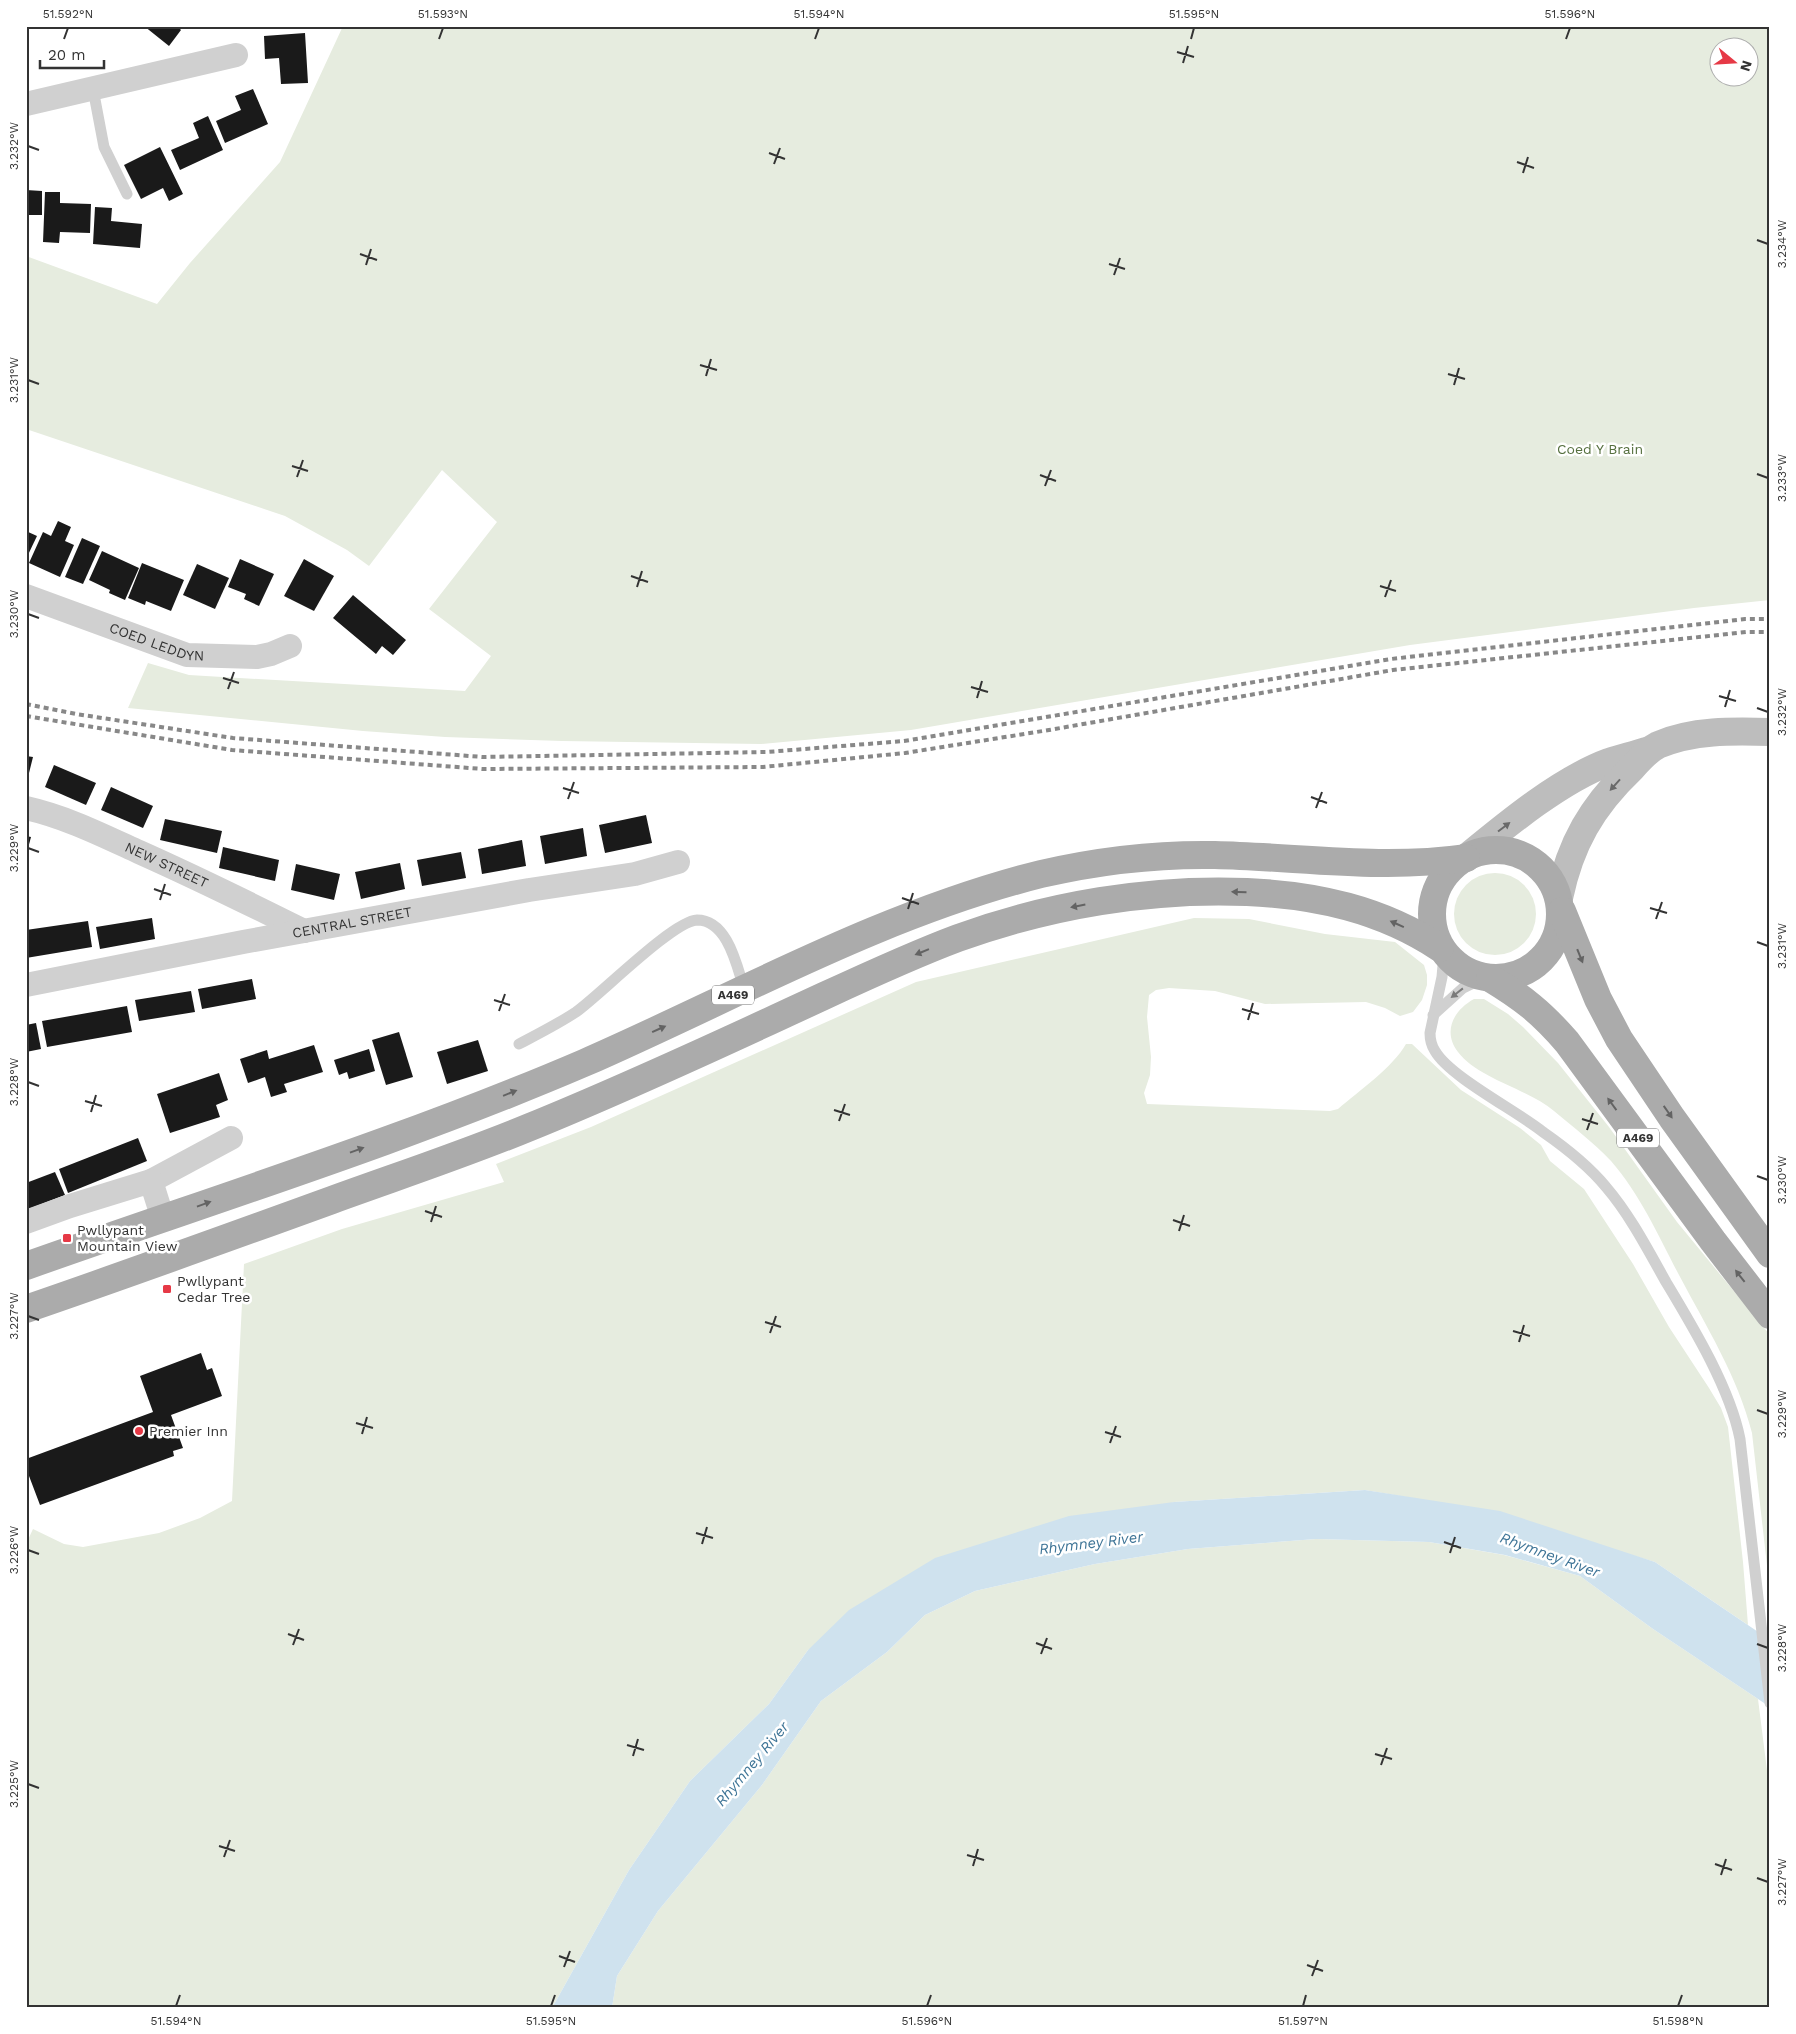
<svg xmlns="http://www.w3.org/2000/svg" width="1796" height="2034" font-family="'Work Sans',sans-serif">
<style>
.green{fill:#e6ecdf;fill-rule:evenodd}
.water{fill:#cfe2ee}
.building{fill:#1a1a1a}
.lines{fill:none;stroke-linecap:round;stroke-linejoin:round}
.lane{stroke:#d0d0d0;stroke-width:11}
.street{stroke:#d0d0d0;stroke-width:24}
.secondary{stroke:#bdbdbd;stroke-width:28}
.primary{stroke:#ababab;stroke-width:28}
.rail{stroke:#888;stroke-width:4;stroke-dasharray:5 4;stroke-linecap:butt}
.oneway{fill:#6a6a6a}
.oneway2{fill:#636363}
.oneway3{fill:#7a7a7a}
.ticks{fill:none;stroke:#333;stroke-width:2}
.poi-dot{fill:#e63946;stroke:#fff;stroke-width:2}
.labels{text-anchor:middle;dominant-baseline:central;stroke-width:5;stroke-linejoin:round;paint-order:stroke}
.shield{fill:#fff;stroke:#707070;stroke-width:1}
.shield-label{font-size:12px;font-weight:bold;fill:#333}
.park-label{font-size:14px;fill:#56703f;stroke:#fff}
.street-label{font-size:14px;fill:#333;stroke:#fff}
.poi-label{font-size:14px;fill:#333;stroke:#fff;text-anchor:start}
.water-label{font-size:15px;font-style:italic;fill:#3f7597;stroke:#fff}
.neatline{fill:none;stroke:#333;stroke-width:2}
.ticks-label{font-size:12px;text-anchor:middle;fill:#333}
</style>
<rect width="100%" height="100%" fill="#fff"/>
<g class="green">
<path d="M343,26h1427v574l-76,8 -284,37 -499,85 -150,14 -199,-3 -117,-4 -82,-6 -235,-23 20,-45 41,12 276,16 26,-35 -62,-47 68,-87 -55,-52 -73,96 -22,-16 -62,-34 -259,-87v-173l131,48 33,-41 90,-101zM1718,48h30v30h-30z"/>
<circle cx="1495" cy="914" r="41"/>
<path d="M1194,918l55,1 76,15 70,8 29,23 3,10v10l-5,15 -9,12 -13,4 -15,-8 -19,-6 -101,2 -50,-13 -46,-3 -13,2 -7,5 -2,22 4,40 -1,18 -6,18 3,11 183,7 8,-2c21,-18 55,-42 68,-65h6l49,46 59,38 21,17 9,16 34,28 49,75 36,63 40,61 12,20 7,19 15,135 5,63 -93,-63 -57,-17 -168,-44 -65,-11 -191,12 -366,148 -39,54 -79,77 -61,89 -77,138h-526v-464l7,-15 31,15 19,3 76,-14 41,-15 32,-17 12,-237 98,-35 162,-47 -8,-18 95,-37 325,-145z"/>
<path d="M1474,999h10l24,15 15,13 35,36 51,64 68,95 93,113v257l-18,-159c-14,-56 -46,-107 -73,-158 -20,-38 -39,-81 -68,-114 -17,-18 -38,-34 -57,-50 -26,-22 -77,-33 -96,-59 -16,-21 -4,-42 16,-53z"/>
<path d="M1316,1539l113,3 75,13 76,21 73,53 105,70 12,95v214h-1158l5,-32 41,-65 104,-126 59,-84 66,-49 38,-37 50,-24 120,-27 93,-15z"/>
</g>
<path class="water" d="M1365,1490l135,21 155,51 115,78v67l-117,-78 -73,-53 -75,-21 -76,-13 -113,-3 -128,10 -93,15 -120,27 -50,24 -38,37 -66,49 -59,84 -104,126 -41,65 -5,32h-60l77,-138 61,-89 79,-77 39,-54 41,-40 86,-52 134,-42 105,-14z"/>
<g class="building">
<path d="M144,26h33l4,4 -12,16z"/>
<path d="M305,33l3,50 -27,1 -2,-26 -14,1 -1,-23z"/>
<path d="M253,89l15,35 -43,19 -9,-22 25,-11 -6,-14z"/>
<path d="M208,116l15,34 -43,20 -9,-20 28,-12 -6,-15z"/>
<path d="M160,147l23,47 -14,7 -6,-13 -22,11 -17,-34z"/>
<path d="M26,190l16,1v24h-16z"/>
<path d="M45,192h15v11l31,1 -1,29 -30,-1 -1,11 -16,-1z"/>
<path d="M95,207l17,1 -1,13 31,3 -2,24 -47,-4z"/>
<path d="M58,521l13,6 -6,14 9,4 -14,32 -31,-14 14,-31 8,4z"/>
<path d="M26,531l11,5 -11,23z"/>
<path d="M82,538l18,8 -17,38 -18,-7z"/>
<path d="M102,551l37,17 -14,32 -16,-7 1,-3 -21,-10z"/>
<path d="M240,559l34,15 -15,32 -15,-7 2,-5 -18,-7z"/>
<path d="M304,559l30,17 -20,35 -30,-15z"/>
<path d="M142,563l42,17 -13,31 -25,-10 -1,4 -17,-7z"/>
<path d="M197,564l32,14 -14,31 -32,-14z"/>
<path d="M353,595l53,45 -13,15 -11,-9 -6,8 -43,-36z"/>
<path d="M26,756l7,1 -6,24h-1z"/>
<path d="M54,765l42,18 -10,22 -41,-18z"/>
<path d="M111,787l42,19 -10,22 -42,-18z"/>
<path d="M646,815l6,28 -47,10 -6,-28z"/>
<path d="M165,819l57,12 -5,22 -57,-13z"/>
<path d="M583,828l4,28 -42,8 -5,-28z"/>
<path d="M26,836l5,1 -4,15h-1z"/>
<path d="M522,840l4,26 -44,8 -4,-25z"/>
<path d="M223,847l56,13 -4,21 -56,-13z"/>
<path d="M461,852l5,26 -44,8 -5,-26z"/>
<path d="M400,863l5,26 -44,10 -6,-27z"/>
<path d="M296,864l44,10 -6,26 -43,-10z"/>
<path d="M152,918l3,21 -55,10 -4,-22z"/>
<path d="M88,921l4,26 -66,11v-28z"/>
<path d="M252,979l4,20 -54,10 -4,-20z"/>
<path d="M191,991l4,21 -56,9 -4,-21z"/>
<path d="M127,1006l5,26 -85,15 -5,-26z"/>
<path d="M36,1023l5,26 -15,3v-27z"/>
<path d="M399,1032l14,45 -27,8 -14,-45z"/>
<path d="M478,1040l10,31 -41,13 -10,-32z"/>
<path d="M314,1045l9,27 -39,12 3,8 -16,5 -6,-20 -17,6 -8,-24 27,-9 2,9z"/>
<path d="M369,1049l6,22 -26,8 -2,-7 -8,3 -5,-15z"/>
<path d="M219,1073l9,27 -12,5 4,12 -50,16 -13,-39z"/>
<path d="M138,1138l9,23 -79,32 -9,-24z"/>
<path d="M55,1172l10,23 -39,15v-27z"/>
<path d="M201,1353l6,17 5,-2 10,28 -51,19 12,33 -10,3 1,5 -134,49 -14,-37v-9l127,-47 -13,-36z"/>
</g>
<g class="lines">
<g class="lane">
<path d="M93,89l11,58 23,47"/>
<path d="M1444,954l-2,23 -12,56c0,7 1,12 5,18 15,26 82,60 108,81 23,16 45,33 63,55 24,28 42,63 60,95 27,45 64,106 74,157l30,264"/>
<path d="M1433,1015l30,-27 22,-11"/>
<path d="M519,1044c19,-10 39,-20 57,-32 24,-17 97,-91 121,-92 31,0 40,47 47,68"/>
</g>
<g class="street">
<path d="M26,104l210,-49"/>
<path id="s1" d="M26,596l161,59 70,2 14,-3 19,-8"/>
<path id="s2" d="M26,808c40,9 76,27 113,44 56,25 111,52 165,79"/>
<path id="s3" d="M26,985l217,-43 286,-52 106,-16 43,-12"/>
<path d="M151,1181l80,-43"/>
<path d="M26,1222l44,-16 81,-25 12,38"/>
</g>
<g class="secondary">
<path d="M1466,858c40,-33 94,-78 143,-96 12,-4 25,-7 37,-11"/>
<path d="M1559,898c11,-54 33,-92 73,-130 7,-8 16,-18 26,-23 35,-15 74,-14 112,-13"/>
</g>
<g class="primary">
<circle cx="1496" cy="914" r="64"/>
<path d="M1562,911l36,88 21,40 53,79 98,136"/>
<path d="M1490,978c33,20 51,34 77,64l146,199 57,74"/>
<path d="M26,1266c186,-66 376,-125 558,-203 151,-66 297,-149 457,-189 56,-13 117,-20 174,-19 86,2 165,15 251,3"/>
<path d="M26,1309c102,-35 204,-72 306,-109 66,-24 133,-46 198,-73 86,-35 171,-74 255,-113 57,-26 114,-54 173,-76 91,-33 192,-50 289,-46 69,3 134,17 193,56"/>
</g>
<g class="rail">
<path d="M26,704l50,10 157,24 250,19 284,-5 137,-11 487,-82 354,-40h25"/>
<path d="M26,716l206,34 251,19 280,-2 142,-14 144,-23 344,-60 353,-38h24"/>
</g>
</g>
<defs><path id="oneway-solid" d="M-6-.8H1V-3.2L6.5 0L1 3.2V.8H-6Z" transform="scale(1.25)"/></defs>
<g class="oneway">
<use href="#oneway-solid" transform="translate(1615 785) rotate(132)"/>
<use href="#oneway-solid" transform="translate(1504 827) rotate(-37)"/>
</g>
<g class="oneway2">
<use href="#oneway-solid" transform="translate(1239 892) rotate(-178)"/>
<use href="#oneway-solid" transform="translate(1078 906) rotate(169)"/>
<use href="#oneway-solid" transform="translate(1397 924) rotate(-156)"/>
<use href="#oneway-solid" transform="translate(922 952) rotate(158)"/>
<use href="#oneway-solid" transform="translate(1580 956) rotate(68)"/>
<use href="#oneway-solid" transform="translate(659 1029) rotate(-24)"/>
<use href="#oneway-solid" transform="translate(510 1093) rotate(-22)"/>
<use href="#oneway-solid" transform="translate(1612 1104) rotate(-126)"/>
<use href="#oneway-solid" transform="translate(1668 1112) rotate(55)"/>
<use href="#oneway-solid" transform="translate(357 1150) rotate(-20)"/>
<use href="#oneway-solid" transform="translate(204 1204) rotate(-20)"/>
<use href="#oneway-solid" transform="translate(1740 1276) rotate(-128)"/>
</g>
<use class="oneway3" href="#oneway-solid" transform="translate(1457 993) rotate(142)"/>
<path class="ticks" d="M64,39l4,-11M439,39l4,-11M815,39l4,-11M1191,39l3,-11M1566,39l4,-11M1177,52l17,5M1183,63l5,-17M28,146l11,4M769,153l16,6M1517,162l17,6M774,164l6,-16M1523,173l5,-16M1757,240l11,4M360,254l17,6M1109,264l16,5M366,265l5,-16M1114,275l6,-17M700,365l17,5M1448,374l17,5M706,376l5,-17M28,380l11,4M1454,385l5,-17M292,466l16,5M1757,474l11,4M1040,475l16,6M297,477l6,-17M1045,486l6,-16M631,576l17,6M1380,586l16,5M637,587l5,-16M1385,597l6,-17M28,614l11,4M223,678l16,5M971,687l17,5M228,689l6,-17M1719,696l17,5M977,698l5,-17M1725,707l5,-17M1757,708l11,4M563,788l16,5M1311,797l16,6M568,799l6,-17M1316,808l6,-16M28,848l11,4M154,889l17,6M902,898l17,6M160,900l5,-16M1650,908l17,5M908,909l5,-16M1656,919l6,-17M1757,942l11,4M494,1000l16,5M1242,1009l17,5M499,1011l6,-17M1248,1020l5,-17M28,1082l11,4M85,1101l17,5M834,1110l16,5M91,1112l5,-17M1582,1119l16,5M839,1121l6,-17M1587,1130l6,-17M1757,1176l11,4M425,1211l17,6M1173,1220l17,6M431,1222l5,-16M1179,1231l5,-16M28,1316l11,4M765,1322l16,5M1513,1331l17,5M770,1333l6,-17M1519,1342l5,-17M1757,1410l11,4M356,1423l17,5M1105,1432l16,5M362,1434l5,-17M1110,1443l6,-17M696,1533l17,5M1444,1542l17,6M702,1544l5,-17M28,1550l11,4M1450,1553l5,-16M288,1634l16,6M1036,1643l16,6M1757,1644l11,4M293,1645l6,-16M1041,1654l6,-16M627,1745l17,5M1375,1754l17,5M633,1756l5,-17M1381,1765l6,-17M28,1784l11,4M219,1846l16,5M967,1855l17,5M224,1857l6,-17M1715,1864l17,6M973,1866l5,-17M1721,1875l5,-16M1757,1878l11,4M559,1956l16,6M1307,1965l16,6M564,1967l6,-16M1312,1976l6,-16M176,2006l4,-11M551,2006l4,-11M927,2006l4,-11M1303,2006l3,-11M1678,2006l4,-11"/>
<g class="poi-dot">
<rect x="62" y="1233" width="10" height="10" rx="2.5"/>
<rect x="162" y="1284" width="10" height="10" rx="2.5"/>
<circle cx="139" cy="1431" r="5"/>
</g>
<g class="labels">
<g class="shield">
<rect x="712" y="985.5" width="42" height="19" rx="4"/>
<rect x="1617" y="1128.5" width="42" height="19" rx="4"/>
</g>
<g class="shield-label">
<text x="733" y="995">A469</text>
<text x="1638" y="1138">A469</text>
</g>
<g class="park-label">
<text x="1600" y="449">Coed Y Brain</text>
</g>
<g class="street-label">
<text stroke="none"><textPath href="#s1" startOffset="139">COED LEDDYN</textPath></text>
<text stroke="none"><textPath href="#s2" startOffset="152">NEW STREET</textPath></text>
<text stroke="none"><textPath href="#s3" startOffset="332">CENTRAL STREET</textPath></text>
</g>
<g class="poi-label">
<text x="77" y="1230">Pwllypant<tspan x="77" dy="16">Mountain View</tspan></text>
<text x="177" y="1281">Pwllypant<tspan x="177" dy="16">Cedar Tree</tspan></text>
<text x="149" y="1431">Premier Inn</text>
</g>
<g class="water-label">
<text transform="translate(1091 1543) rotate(-7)">Rhymney River</text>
<text transform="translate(1550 1555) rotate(20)">Rhymney River</text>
<text transform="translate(752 1764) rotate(-50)">Rhymney River</text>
</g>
</g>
<rect width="1796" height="2034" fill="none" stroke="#ffffff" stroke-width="55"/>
<g transform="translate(1734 62) rotate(108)"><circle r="24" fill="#ffffff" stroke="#adadad"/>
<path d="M0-4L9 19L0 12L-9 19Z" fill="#e63946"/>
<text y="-8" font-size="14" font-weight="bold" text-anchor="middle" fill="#333333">N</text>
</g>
<path d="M40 60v8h64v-8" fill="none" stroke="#333333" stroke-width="2.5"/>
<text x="48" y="60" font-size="15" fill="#333333" stroke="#ffffff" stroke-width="4" paint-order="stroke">20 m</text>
<rect x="28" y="28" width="1740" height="1978" class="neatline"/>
<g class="ticks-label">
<text x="68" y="18">51.592°N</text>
<text x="443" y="18">51.593°N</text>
<text x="819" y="18">51.594°N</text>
<text x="1194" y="18">51.595°N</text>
<text x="1570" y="18">51.596°N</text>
<text transform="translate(14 146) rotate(-90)" y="4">3.232°W</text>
<text transform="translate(1782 244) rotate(-90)" y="4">3.234°W</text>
<text transform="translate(14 380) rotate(-90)" y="4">3.231°W</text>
<text transform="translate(1782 478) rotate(-90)" y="4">3.233°W</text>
<text transform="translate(14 614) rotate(-90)" y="4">3.230°W</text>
<text transform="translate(1782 712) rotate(-90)" y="4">3.232°W</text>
<text transform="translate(14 848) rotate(-90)" y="4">3.229°W</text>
<text transform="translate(1782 946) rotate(-90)" y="4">3.231°W</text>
<text transform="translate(14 1082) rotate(-90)" y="4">3.228°W</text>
<text transform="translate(1782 1180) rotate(-90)" y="4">3.230°W</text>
<text transform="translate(14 1316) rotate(-90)" y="4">3.227°W</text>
<text transform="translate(1782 1414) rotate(-90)" y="4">3.229°W</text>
<text transform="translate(14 1550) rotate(-90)" y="4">3.226°W</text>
<text transform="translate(1782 1648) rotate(-90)" y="4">3.228°W</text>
<text transform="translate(14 1784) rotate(-90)" y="4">3.225°W</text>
<text transform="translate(1782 1882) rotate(-90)" y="4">3.227°W</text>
<text x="176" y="2025">51.594°N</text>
<text x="551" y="2025">51.595°N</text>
<text x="927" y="2025">51.596°N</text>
<text x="1303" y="2025">51.597°N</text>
<text x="1678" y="2025">51.598°N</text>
</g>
</svg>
